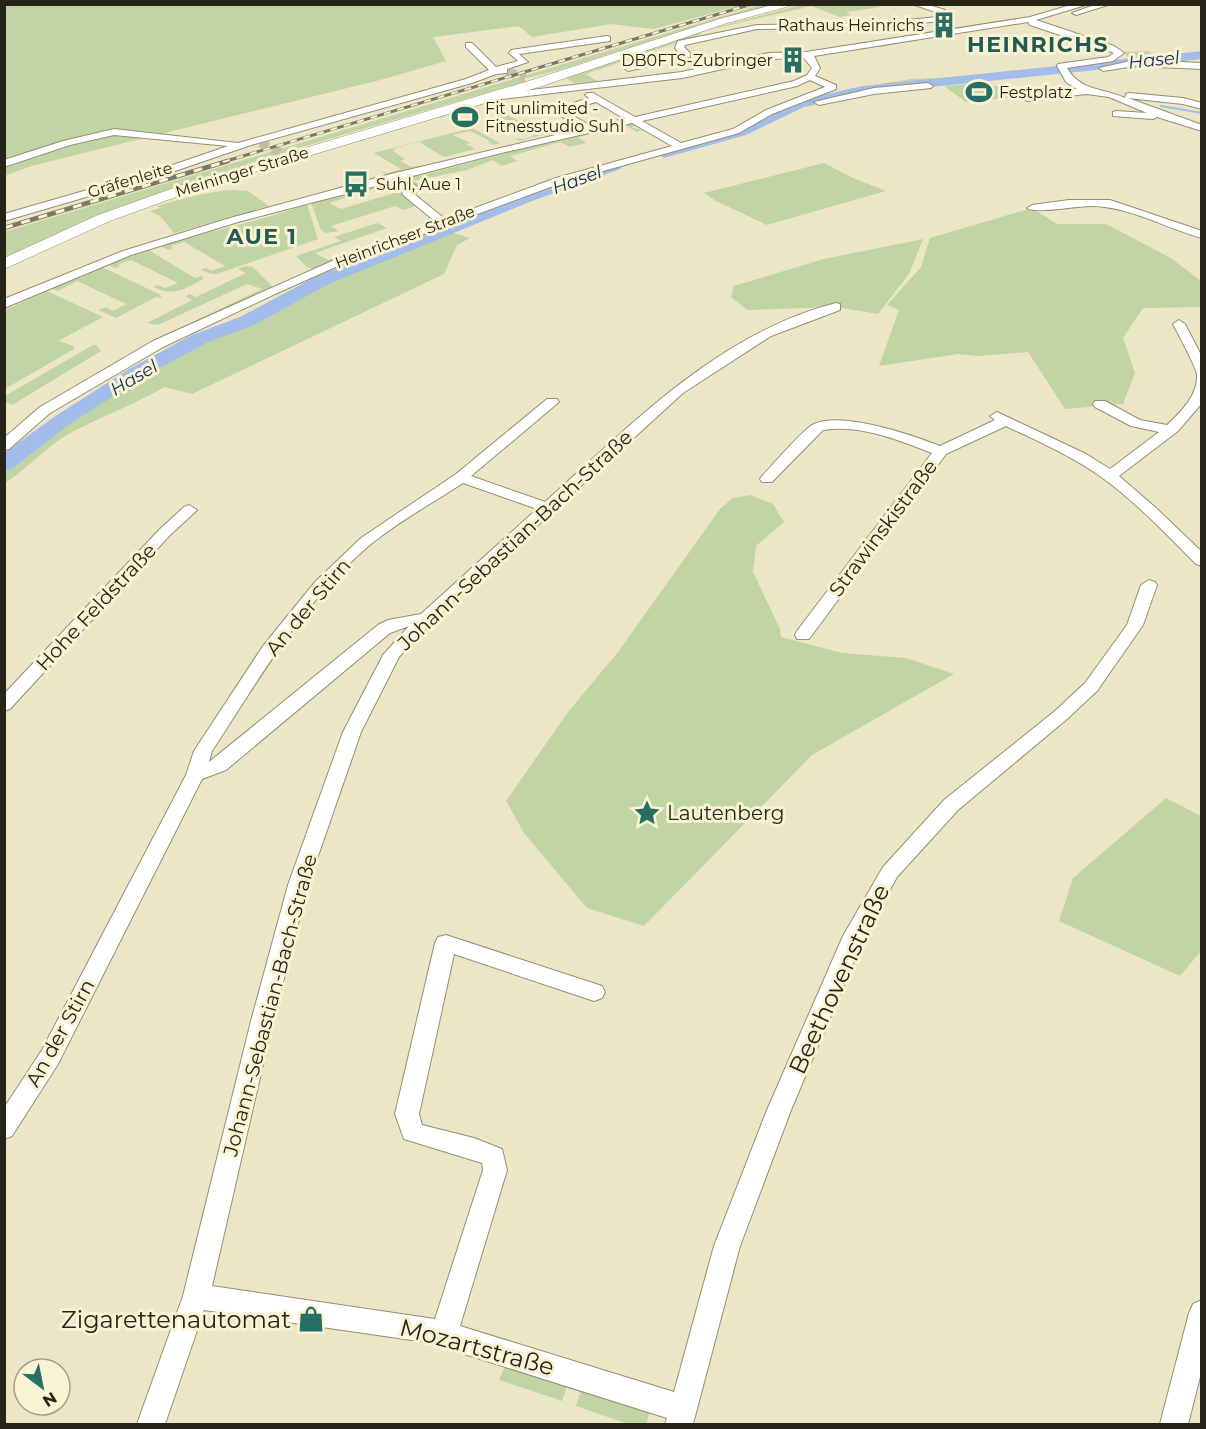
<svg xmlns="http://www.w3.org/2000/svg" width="1206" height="1429" font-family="Montserrat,sans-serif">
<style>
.green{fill:#c1d4a3}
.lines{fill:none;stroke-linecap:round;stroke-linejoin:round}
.stream{stroke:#a2bde9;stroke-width:2}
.river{fill:#a2bde9;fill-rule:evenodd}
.minor-tunnel{stroke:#c4bfa4;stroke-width:9;stroke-dasharray:9 4.5;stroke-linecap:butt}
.minor-casing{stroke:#948f73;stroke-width:2}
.secondary-casing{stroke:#948f73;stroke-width:1}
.minor{fill:#fff;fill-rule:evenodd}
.secondary{fill:#fff;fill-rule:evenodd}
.rail-far1-casing{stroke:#7c7864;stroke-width:3}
.rail-casing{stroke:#7c7864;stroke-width:4.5}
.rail-far1{stroke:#f9f3d4;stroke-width:2;stroke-dasharray:7;stroke-linecap:butt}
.rail{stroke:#f9f3d4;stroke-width:3;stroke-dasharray:9;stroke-linecap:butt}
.labels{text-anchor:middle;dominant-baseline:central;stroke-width:6;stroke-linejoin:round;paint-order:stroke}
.far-poi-label{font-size:16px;fill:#262419;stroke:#f9f3d4;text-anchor:start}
.far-street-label{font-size:16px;fill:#262419;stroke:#f9f3d4}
.far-water-label{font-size:18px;font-style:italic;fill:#0d2b5f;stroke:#f9f3d4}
.street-label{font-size:20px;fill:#262419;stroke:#f9f3d4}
.poi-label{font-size:20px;fill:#262419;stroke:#f9f3d4;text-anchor:start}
.far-district-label{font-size:22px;font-weight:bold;letter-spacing:1.5px;fill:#225a53;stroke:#f9f3d4}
.near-street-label{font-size:24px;fill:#262419;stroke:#f9f3d4}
.near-poi-label{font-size:24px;fill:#262419;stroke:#f9f3d4;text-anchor:end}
</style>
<rect width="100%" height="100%" fill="#ece6c7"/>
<g class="green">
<path d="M804,4h70l6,3 -34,5 5,3 -11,2 -29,-11 -111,26 2,2 -116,40 11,7 -23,2 -8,-5 148,-50z"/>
<path d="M5,5h737l-88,24 -43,-5 -79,13 -13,-11 -86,11 13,24 -62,18 -353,87 -26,10z"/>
<path d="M760,5h14l-93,26 -122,39 -36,9 3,2c-176,53 -356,98 -521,178l-1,-27z"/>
<path d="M1147,51c16,9 25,2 36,8l-45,3 -70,10v-6l62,-6 -6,-8z"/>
<path d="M1053,68l2,5 -173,15 -31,5 -8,-3 68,-11 70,-3z"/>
<path d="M979,83l21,4 14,10 -48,5 -22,-16z"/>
<path d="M507,115l38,19 -25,7 -6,-3 9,1 11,-3 -26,-15 -15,4 -7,-4z"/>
<path d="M633,122l5,3 -7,2 11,3 -5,2 -10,-6 -49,11 8,6 -16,4 -10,-5 -50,14 7,5 -15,5 -9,-6 -26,10 -54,11 12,6h-9l-14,-9 13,-4 4,2 87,-23 -2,-2z"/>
<path d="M472,128l28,15 -7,2 -5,-3 2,-1 -20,-10 -18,4 19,8 -5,1 9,5 -31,8 -25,-15 -23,6 -3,3 12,8 -5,2 11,6 13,-2 -36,10 -9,-4 9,2 13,-4 -27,-16z"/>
<path d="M824,163l29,15 33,13 -119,34 -51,-24 -12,-8z"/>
<path d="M396,180l8,6 -5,2 -9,-4 -61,19 12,6 57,-17 5,1 14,13 -13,4 -9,-4 -64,20 8,5 -14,2 -4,-3 -10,-27z"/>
<path d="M229,190l19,1 21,15 -95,27 -14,-17 -10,-5 10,-3 -3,-2c23,-7 47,-13 72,-16z"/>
<path d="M307,204l11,35 -101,35h-6l-10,-4 5,-2 5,3 14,-5 -41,-24 -13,4 2,2 -5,2 -7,-4c49,-16 99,-24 146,-42z"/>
<path d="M1032,208l25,16h49l65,34 30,23v26l-58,1 -20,30 12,35 -12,31 -58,5 -37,-57 -50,4 -20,-2 -79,12 20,-56 -12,-5 34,-38 9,-29z"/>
<path d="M377,223l10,5 -72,25 13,7 76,-26 -89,34h-7l-12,-12 45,-15 -7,-4z"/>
<path d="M447,231l23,7 -13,7 -13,29 -252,120 -27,-7c-29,16 -59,28 -89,43 -27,13 -46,37 -71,53v-19l56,-43 105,-65 33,-17 48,-18 76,-41z"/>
<path d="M923,239l-14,35 -31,40 -42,-7 -89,3 -16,-13 3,-11 90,-27z"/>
<path d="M154,248l-4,3 45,27 7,-2 1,3c-18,10 -30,18 -50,8l5,-2 7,3 13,-5 -47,-23 -13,5 2,2 -5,1 -7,-3z"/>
<path d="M245,266l8,1 20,20 -86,42 -5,-2 80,-38 -15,-5 -89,41 -11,-2 45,-23 -6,-3 3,-3 7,3 50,-24 -8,-4z"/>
<path d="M102,267l57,27 3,4 -6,-1 -40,21 -18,-8 8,-3 7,4 13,-7 -49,-23 -19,10 -6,-2z"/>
<path d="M47,291l56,26 -45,24 16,5v3l-69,40v-79z"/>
<path d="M93,345h3l5,6 -89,54 -7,-3v-6z"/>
<path d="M750,495l23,9 11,18 -28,24 -3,26 27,57 1,8 61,16 64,5 48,16 -142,81 -168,171 -57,-18 -63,-75 -18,-32 62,-89 50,-60 102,-143 13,-11z"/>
<path d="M1166,798l35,18v135l-21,25 -121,-55 14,-43z"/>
<path d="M507,1361l62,20 -7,20 -63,-21z"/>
<path d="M583,1385l68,24 -5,15h-18l-52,-18z"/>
</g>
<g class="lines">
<g class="stream">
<path d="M878,46l53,-9"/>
<path d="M1161,106l41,7"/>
</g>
<g class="river">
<path d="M1202,51v8l-339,35 -59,13 -58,28 -82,23 -8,-5 3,-3 77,-21 59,-28 68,-15z"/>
<path d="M615,161l5,2 3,3 -3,3 -88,32 -203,83 -75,41 -48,18 -63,34 -75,48 -56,44 -8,1v-17l50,-36 75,-48 63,-34 48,-18 77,-41 203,-81z"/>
</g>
<g class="minor-tunnel">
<path d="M507,72l18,6"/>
<path d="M260,143l24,11"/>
</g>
<g class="minor-casing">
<g id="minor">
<path d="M912,4h14l19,6v9l-4,2 -61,6 -123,2 -72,16 -1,2 6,6v4l-62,14 -4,-3 56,-14 -5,-6 3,-7 79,-16 123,-2 57,-6 1,-4z"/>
<path d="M1074,4h15l-53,16 78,26 10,7 -11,8 -46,7c13,23 36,20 58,30l1,-4 3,-1 54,5 19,5v6l-19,-5 -55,-6 74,27v6l-45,-14 -4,2 -40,-3v-4l3,-1 31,2 -38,-16 -23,-3 -59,7 -2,-2 5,-3 47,-7 -11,-7 -9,-16 1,-2 50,-7 6,-4 -84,-28 -2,-3 -214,34 6,12 -5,8 21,9v4l-64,25 -33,19 -175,49 -224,83 -65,29 -112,53 -113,66 -41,36 -5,1v-12l36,-31 113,-66 179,-80 104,-39 -33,-27 -1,-2 5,-4 -12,-8 -157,41 -107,33 -127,53v-9l119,-48 107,-33 161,-44 190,-45 -29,-19 37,-12 -4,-3 2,-2h6l42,24 159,-36 13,-6 5,-7 -8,-10 -35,1 -87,19 -189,22 -3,-1v-4l192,-23 87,-19 37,-1 224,-35zM810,80l15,7 -59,23 -33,19 -52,14 -39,-22 155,-35zM596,102l29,17 -34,7 -26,-15zM632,123l40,23 -116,32 -111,41 -31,-25 6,-5 -15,-11 96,-25z"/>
<path d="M1097,4h14l-35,11 -4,-2z"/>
<path d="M607,36l3,1v4l-91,13 9,8 -21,7v4l-11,1 -24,9 -221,62 -76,26 -171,50v-7l163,-47 61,-21 -114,-11 -44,10 -66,22v-7l59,-19 51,-12 124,14 228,-64 23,-9 -23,-23v-4h6l24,24 22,-6 -9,-8 2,-3z"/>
<path d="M1135,60l67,3v6l-67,-3 -32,5 -4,-3z"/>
<path d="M928,83l5,3 -2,2 -57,6 -55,11 -5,-3 60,-14z"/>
<path d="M1069,200h41l92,31v7c-37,-10 -73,-32 -112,-32 -13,0 -56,8 -63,2l5,-3z"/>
<path d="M836,303l4,1v6l-69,26 -88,57 -251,229 -33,35 -38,75 -53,153 -35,136 -61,265 223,33 48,-149 -1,-7 -78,-24 -9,-25 40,-171 3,-6 8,-2 156,51 3,6 -3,6 -8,3 -140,-47 -35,160 3,11 52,13 28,11 5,21 -47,156 214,66 40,-146 53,-136 76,-174 40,-69 61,-67 111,-89 30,-28 42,-58 14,-40 8,-5 6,2 2,3 -14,40 -46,66 -30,28 -109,91 -61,67 -33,60 -73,173 -51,136 -47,178h-28l2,-6 -241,-76 -222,-32 -39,114h-28l46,-128 68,-275 37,-136 55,-153 40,-77 26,-29 -19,7 -164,137 -24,9 -144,285 -46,72 -8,3v-31l38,-58 144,-275 8,-24 69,-105 52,-64 46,-44 95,-64 91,-75h10l2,3 -88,74 74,26c87,-78 174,-169 291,-199zM463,483l74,26 -116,105 -33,6 -10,5 -169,137 3,-11c47,-72 92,-151 159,-207 28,-23 62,-41 92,-61z"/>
<path d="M1179,320l6,4 17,33v46l-24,28 -59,45 37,32 46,44v14l-6,-2c-29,-29 -58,-60 -92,-85 -30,-22 -65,-37 -98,-53l-60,28 -137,185h-12l-2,-4 2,-4 135,-178c-33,-13 -73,-29 -109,-23l-51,52h-10l-2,-3 2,-3c10,-10 42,-48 52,-52 28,-13 98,11 126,22l55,-26 -5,-4 7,-4 89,42 24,15 49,-37 -28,-6 -36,-19 -2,-3 2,-3h10l35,19 27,5c14,-13 31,-30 30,-50 0,-7 -20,-43 -24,-51z"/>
<path d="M189,505l8,5 -3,3 -24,22 -160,174 -6,2v-17l156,-165 24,-22z"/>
<path d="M1202,1300v69l-14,55h-28l29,-111 4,-9z"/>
</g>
</g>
<g class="secondary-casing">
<path id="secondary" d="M776,4h21l-70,19 -185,63 -347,104 -85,31 -106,48v-11l94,-43 87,-31 347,-104 187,-61z"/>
</g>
<use href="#minor" class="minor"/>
<use href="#secondary" class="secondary"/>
<g class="rail-far1-casing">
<path id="rail-far1" d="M223,162l529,-158"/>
</g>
<g class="rail-casing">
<path id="rail" d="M4,228l224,-67"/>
</g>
<use href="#rail-far1" class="rail-far1"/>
<use href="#rail" class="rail"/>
</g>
<defs>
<g id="building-bare" transform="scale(2.07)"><path d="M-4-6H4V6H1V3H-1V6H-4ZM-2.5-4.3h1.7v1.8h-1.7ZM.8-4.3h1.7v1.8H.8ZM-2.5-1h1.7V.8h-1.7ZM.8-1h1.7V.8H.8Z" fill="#276f65" stroke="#f9f3d4" stroke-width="2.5" paint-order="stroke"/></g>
<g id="stadium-bare" transform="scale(2.07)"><path d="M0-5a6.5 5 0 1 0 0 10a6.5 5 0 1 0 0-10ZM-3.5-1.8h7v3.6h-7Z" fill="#276f65" stroke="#f9f3d4" stroke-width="2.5" paint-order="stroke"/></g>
<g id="bus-bare" transform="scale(2.07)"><path d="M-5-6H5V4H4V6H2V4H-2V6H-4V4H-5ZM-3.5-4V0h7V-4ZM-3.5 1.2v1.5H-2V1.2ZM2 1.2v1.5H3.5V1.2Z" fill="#276f65" stroke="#f9f3d4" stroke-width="2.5" paint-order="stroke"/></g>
<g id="sight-bare" transform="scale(2.07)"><path d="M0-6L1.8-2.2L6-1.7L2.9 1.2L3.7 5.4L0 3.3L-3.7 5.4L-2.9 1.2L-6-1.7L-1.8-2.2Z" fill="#276f65" stroke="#f9f3d4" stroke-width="2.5" paint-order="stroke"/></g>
<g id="shop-bare" transform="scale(2.07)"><path d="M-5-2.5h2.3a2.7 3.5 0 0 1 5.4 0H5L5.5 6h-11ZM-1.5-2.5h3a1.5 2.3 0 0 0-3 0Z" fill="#276f65" stroke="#f9f3d4" stroke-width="2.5" paint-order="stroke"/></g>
</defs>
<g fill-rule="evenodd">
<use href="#building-bare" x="944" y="25"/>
<use href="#building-bare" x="793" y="60"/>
<use href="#stadium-bare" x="979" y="92"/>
<use href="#stadium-bare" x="465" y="117"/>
<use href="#bus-bare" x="356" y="184"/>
<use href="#sight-bare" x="647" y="813"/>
<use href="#shop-bare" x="311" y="1319"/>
</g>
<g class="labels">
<g class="far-poi-label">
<text x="924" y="25" text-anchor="end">Rathaus Heinrichs</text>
<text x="773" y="60" text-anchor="end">DB0FTS-Zubringer</text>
<text x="999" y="92">Festplatz</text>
<text x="485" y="108">Fit unlimited -<tspan x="485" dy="18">Fitnesstudio Suhl</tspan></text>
<text x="376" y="184">Suhl, Aue 1</text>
</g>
<g class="far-street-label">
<text transform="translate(242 172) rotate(-17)">Meininger Straße</text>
<text transform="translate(130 180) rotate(-17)">Gräfenleite</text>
<text transform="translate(405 237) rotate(-21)">Heinrichser Straße</text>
</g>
<g class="far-water-label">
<text transform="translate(1154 60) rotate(-6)">Hasel</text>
<text transform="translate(577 180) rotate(-20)">Hasel</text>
<text transform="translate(134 378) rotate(-31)">Hasel</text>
</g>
<g class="street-label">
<text transform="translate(883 528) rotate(-53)">Strawinskistraße</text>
<text transform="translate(515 540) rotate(-43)">Johann-Sebastian-Bach-Straße</text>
<text transform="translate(96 607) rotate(-47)">Hohe Feldstraße</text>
<text transform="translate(308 607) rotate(-50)">An der Stirn</text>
<text transform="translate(270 1005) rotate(-75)">Johann-Sebastian-Bach-Straße</text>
<text transform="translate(60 1033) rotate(-61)">An der Stirn</text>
</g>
<g class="poi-label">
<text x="667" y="813">Lautenberg</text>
</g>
<g class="far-district-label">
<text x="1038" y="44">HEINRICHS</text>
<text x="262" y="236">AUE 1</text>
</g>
<g class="near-street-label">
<text transform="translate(839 979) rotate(-65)">Beethovenstraße</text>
<text transform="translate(477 1347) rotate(15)">Mozartstraße</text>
</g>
<g class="near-poi-label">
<text x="291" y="1319">Zigarettenautomat</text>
</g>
</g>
<rect width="1206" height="1429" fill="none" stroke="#262419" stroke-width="12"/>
<g transform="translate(42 1387) rotate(148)"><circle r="28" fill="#f9f3d4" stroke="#a5a089" stroke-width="1.5"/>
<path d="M0-4.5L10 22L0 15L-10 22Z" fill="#276f65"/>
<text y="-9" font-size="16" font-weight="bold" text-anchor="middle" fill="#262419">N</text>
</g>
</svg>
